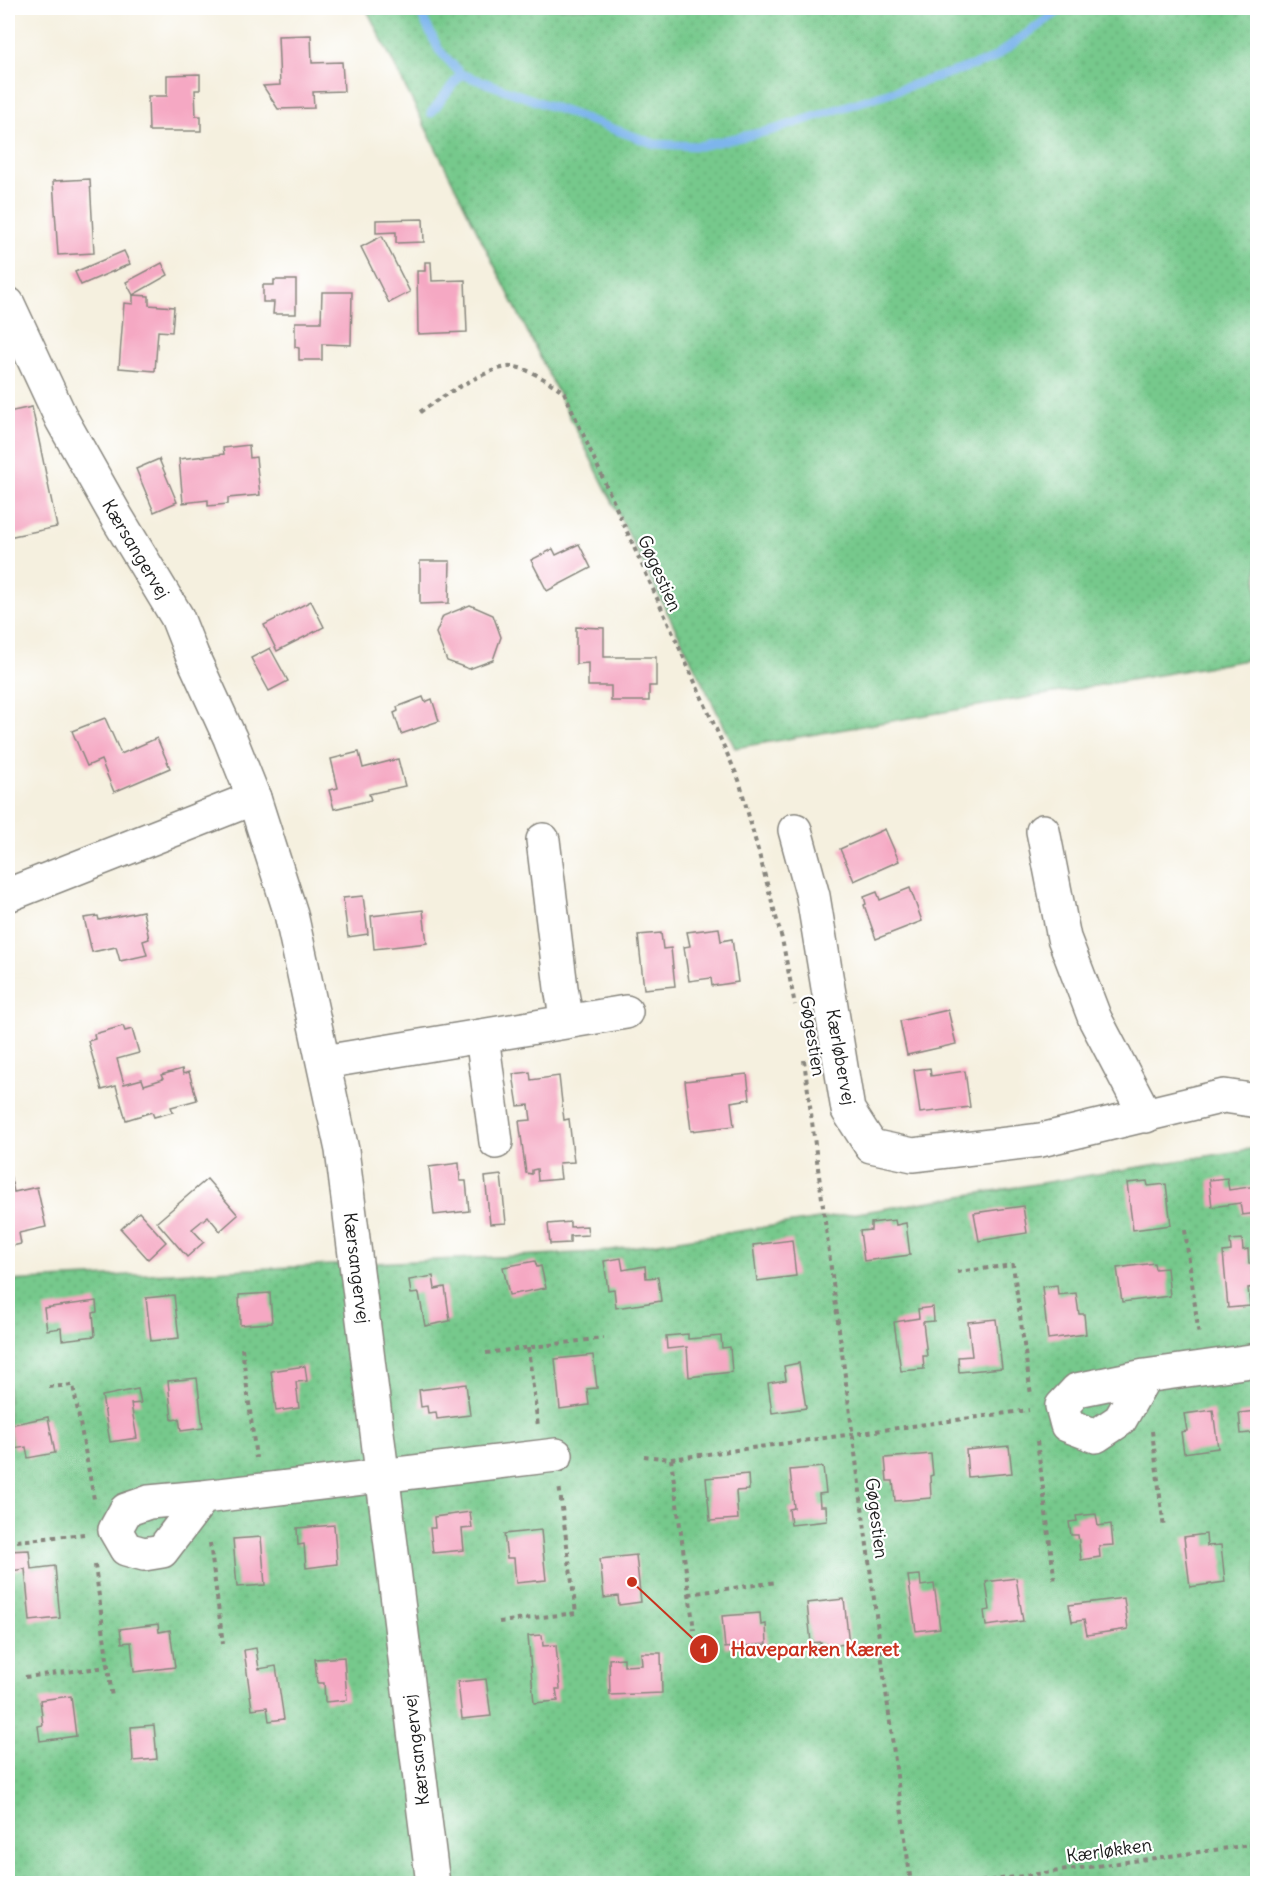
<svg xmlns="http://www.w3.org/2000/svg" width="1265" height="1891" font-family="Delius,sans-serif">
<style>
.green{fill:url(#green-dots);stroke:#497254;stroke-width:1.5}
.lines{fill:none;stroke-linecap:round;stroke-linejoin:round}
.stream{stroke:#7db5ec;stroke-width:9}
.building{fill:#f5a8c3}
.minor-casing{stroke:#88867e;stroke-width:36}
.path{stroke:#88867e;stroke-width:4;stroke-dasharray:4.5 4.5;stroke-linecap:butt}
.minor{stroke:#fff;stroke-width:33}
.labels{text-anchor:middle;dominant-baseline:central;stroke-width:4.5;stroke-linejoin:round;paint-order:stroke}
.street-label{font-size:18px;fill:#1c1c1c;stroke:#fff}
.leader{fill:none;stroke:#c8321e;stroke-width:2}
.callout-dot{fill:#c8321e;stroke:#fff;stroke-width:2}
.mark-label{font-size:18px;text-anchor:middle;font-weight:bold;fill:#fff}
.callout-label{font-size:20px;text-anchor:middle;font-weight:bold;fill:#c8321e;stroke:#fff;stroke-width:4.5;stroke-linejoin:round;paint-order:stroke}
</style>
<defs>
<pattern id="green-dots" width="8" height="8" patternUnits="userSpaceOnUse" patternTransform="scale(1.5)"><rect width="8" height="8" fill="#76c98c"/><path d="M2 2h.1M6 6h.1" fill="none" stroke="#66ac78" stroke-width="1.8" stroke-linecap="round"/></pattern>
</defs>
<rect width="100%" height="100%" fill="#fff"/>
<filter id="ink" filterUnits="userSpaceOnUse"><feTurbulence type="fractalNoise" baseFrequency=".0167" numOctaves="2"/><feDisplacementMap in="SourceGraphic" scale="12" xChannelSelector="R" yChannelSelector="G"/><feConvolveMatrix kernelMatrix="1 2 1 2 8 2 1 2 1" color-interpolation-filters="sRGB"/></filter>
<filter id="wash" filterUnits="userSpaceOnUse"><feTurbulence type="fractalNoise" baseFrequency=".008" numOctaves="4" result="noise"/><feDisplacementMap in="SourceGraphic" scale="24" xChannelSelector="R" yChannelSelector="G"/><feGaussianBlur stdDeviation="1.35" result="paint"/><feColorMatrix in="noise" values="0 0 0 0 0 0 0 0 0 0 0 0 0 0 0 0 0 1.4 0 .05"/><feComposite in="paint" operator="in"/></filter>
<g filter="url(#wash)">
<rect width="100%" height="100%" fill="#f5f0df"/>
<g class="green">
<path d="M366,8h891v650l-522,90z"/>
<path d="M1257,1148v735l-1249,1v-603l590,-29 235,-35z"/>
</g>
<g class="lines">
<g class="stream">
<path d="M418,8l21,42 22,24 194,70 44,2 74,-16 217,-70 73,-52"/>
<path d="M431,113l30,-39"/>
</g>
</g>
<g id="blocks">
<g class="building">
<path d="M311,35l1,28 30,-1 2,29 -31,1 1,16 -36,1 -15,-23 17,-1 -2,-49z"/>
<path d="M200,74v16h-5l1,26h5v15h-52l-1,-35h19v-21z"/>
<path d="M90,179l4,74 -36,2 -5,-74z"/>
<path d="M423,219l1,23 -28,1v-11l-20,1v-13z"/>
<path d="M382,236l28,56 -21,11 -28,-56z"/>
<path d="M124,251l6,13 -49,21 -6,-13z"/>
<path d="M425,262h6l1,19 33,-1 2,52 -49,2 -1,-63h8z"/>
<path d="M162,263l6,12 -35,20 -7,-13z"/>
<path d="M274,280h22v34h-23l1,-12h-11v-17h11z"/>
<path d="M322,292h30l-1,53 -29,-1v16h-23v-12l-4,-1v-25h26z"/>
<path d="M133,295l16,1v9l25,2 -2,25 -14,-1 -3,40 -36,-3 5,-65 9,1z"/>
<path d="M32,407l25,120 -49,10v-125z"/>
<path d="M249,445l1,13 6,-1 4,38 -32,3v6l-20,2v-6l-25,3 -4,-44 45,-5 -1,-6z"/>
<path d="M159,459l18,43 -23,10 -18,-43z"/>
<path d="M579,544l12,24 -44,23 -16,-31 22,-11 3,6z"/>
<path d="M420,561h30l-1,42 -29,1z"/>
<path d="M311,601l13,26 -47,24 -13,-26z"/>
<path d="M470,605l23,10 8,22 -8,23 -24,9 -22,-8 -11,-28 7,-17z"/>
<path d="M576,627l28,1v29h52v29h-7v15h-38v-15h-23v-23l-12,1z"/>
<path d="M270,648l18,33 -19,10 -18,-33z"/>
<path d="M423,697l2,5 7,-3 7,22 -38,13 -7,-21 4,-2 -1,-4z"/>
<path d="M105,718l16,36 36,-16 13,30 -56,24 -13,-32 -14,6 -15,-35z"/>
<path d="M359,752l4,16 35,-9 7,27 -36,8 2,6 -37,9 -5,-19 9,-2 -7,-29z"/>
<path d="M885,829l14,32 -45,20 -14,-32z"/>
<path d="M910,888l12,33 -46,18 -12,-34 2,-1 -2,-7 13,-5 3,8z"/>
<path d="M363,896l5,38 -20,3 -5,-39z"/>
<path d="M423,910l4,33 -53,6 -3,-33z"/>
<path d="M143,911l6,28 -6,2 4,14 -27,6 -4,-14 -24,5 -8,-34 14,-2 1,4z"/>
<path d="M719,928l2,13 11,-2 6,43 -26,4 -1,-8 -22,3 -5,-34 6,-1 -3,-14z"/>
<path d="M661,933l2,16 8,-1 4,38 -31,3 -6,-54z"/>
<path d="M948,1010l8,34 -49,11 -7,-34z"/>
<path d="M123,1026l2,5 7,-2 7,24 -22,6 7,25 18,-5 2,6 19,-6 -2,-4 21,-6 1,5 6,-2 8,28 -26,7 2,5 -19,5 -2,-5 -26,8 -10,-34 -14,4 -14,-49 7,-2 -1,-5z"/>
<path d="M930,1068l1,8 34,-5 5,36 -50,6 -6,-43z"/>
<path d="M530,1072l1,8 28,-4 5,44 5,-1 5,43 -15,1 2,16 -23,2 -1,-12 -5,1v4l-6,-1 -7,-52 12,-1 -2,-15 -11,1 -5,-32z"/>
<path d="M747,1074l3,25 -19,3 3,24 -43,5 -6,-50z"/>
<path d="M459,1163l1,18h6l3,30 -35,4 -5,-48z"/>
<path d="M8,1166l6,26 23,-5 9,40 -27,6 2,11 -13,3z"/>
<path d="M501,1175l5,48 -16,1 -5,-47z"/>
<path d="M1227,1178l2,12 27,-4 2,27 -16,2 -2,-12 -28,4 -3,-27z"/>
<path d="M207,1179l31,36 -18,16 -12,-15 -16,13 12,13 -17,15 -30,-35z"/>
<path d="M1147,1181l1,5 18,-2 5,41 -38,5 -6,-47z"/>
<path d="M1023,1206l4,27 -48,8 -5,-28z"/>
<path d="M139,1212l27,30 -18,17 -27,-30z"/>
<path d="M895,1220l1,5 10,-2 4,32 -46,6 -4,-30 11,-1v-7z"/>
<path d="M570,1222v5l17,-1 1,9 -18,1v7l-20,1 -2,-20z"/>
<path d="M1242,1239l1,11 5,-1 1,15h6l2,23 -9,1 2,18 -22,2 -5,-56 8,-1 -1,-11z"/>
<path d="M792,1240l4,36 -39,5 -4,-36z"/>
<path d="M621,1258l2,12 22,-4 1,12 12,-1 3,24 -45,7 -2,-19 -6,1 -4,-29z"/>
<path d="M535,1261l2,6 4,-1 5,22 -37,7 -6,-28z"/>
<path d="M1154,1263l1,6 12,-1 3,28 -48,6 -5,-34z"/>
<path d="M433,1276l2,13 10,-2 5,34 -25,5 -6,-33 -8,1 -2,-14z"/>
<path d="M1057,1285l1,10 18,-2 3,21h5l2,20 -38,5 -6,-52z"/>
<path d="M270,1293l2,30 -32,2 -1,-30z"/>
<path d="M174,1295l5,43 -28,3 -5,-43z"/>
<path d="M96,1301l1,11 -4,1 2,23 -33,4 -1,-12 -14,2 -3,-22z"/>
<path d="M933,1307l1,14 -11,1 4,34h-4l1,13 -23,2 -7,-49 25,-4 -1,-9z"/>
<path d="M996,1319l6,49 -43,4 -1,-15 14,-1 -4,-34z"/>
<path d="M688,1334v5l33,-3 1,12 8,-1 2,25 -43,5 -2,-30 -20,2 -1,-13z"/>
<path d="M593,1355l4,33 -10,1 2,16 -29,4 -5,-50z"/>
<path d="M799,1363l7,45 -34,5 -4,-30 18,-3 -2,-14z"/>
<path d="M305,1366l2,15 -11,1 3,26 -23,3 -5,-40z"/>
<path d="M197,1378l6,50 -22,3 -2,-12 -7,1 -4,-39z"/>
<path d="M466,1384l4,31 -33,4 -1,-7 -8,1 -1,-7 -6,1 -2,-17z"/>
<path d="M138,1389l3,14 -10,1 6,34 -27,4 -8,-46z"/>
<path d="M1213,1410l5,38 -34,5 -3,-21 6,-1 -3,-17z"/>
<path d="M1258,1411v21l-17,2 -2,-21z"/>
<path d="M48,1417l7,36 -27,5 -2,-11 -12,2 -5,-24z"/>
<path d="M1009,1446l3,27 -44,4 -2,-27z"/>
<path d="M931,1454l2,21 -3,1 1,22 -36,3 -2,-20h-6l-2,-23z"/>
<path d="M823,1467l3,26 -7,1 1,12h6l1,15 -36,4 -2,-16 5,-1 -4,-38z"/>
<path d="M748,1474l1,16 -13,1 2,28 -28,2 -4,-43z"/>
<path d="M470,1512l2,16 -10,1 2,21 -31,3 -3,-25h5l-1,-11z"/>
<path d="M1096,1514l2,12 13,-2 2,21 -14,1 1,11 -19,3 -3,-25h-7l-2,-13 8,-1 -1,-5z"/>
<path d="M334,1525l3,39 -31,4 -2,-24 -6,1 -1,-17z"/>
<path d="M541,1530l5,50 -30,3 -2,-25h-7l-3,-24z"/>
<path d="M1206,1534l1,12 14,-1 4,37 -35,5 -6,-50z"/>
<path d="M261,1537l4,48 -28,2 -4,-48z"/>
<path d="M29,1550l2,19 24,-3 5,52 -30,3 -5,-52 -15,2 -2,-20z"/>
<path d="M636,1555l5,47 -22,3 -1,-9 -14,2 -4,-39z"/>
<path d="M920,1575l1,11 13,-2 6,44 -24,3 -8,-55z"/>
<path d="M1016,1578l7,43 -37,5 -2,-15 6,-1 -4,-28z"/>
<path d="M1124,1598l4,31 -41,6 -3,-15 -12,2 -3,-17z"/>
<path d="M844,1599l5,45 -27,2 -1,-4 -10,1 -4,-40z"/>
<path d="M760,1613l1,12 5,-1 1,20 -42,4 -3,-32z"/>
<path d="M158,1624l1,8 11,-2 5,37 -41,5 -3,-30 -9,1 -2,-14z"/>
<path d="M542,1635l1,11 13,-1 4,44h-4l2,12 -24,2 -6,-67z"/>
<path d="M256,1648l3,21 17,-3 8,53 -15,2 -2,-14 -15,2 -8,-59z"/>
<path d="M641,1653h20l1,40 -52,2 -1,-36 15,-1v8l18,-1z"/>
<path d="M344,1657l3,43 -22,2 -1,-19h-7l-2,-24z"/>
<path d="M486,1679l5,37 -29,3 -4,-37z"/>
<path d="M71,1696l5,40 -36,5 -2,-15 5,-1 -3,-25z"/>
<path d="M154,1725l3,34 -24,2 -2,-34z"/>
</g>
</g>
</g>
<g filter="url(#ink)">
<use href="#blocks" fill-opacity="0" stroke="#88867e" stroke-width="1.5"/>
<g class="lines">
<g class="minor-casing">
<g id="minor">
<path d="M8,304l54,116 54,96 61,101 15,38 38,83 24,60 37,116 51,236 91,734"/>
<path d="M795,830l18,66 35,214 23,36 42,9 128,-15 183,-44 34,5"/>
<path d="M1043,831l21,107 31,81 51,97"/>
<path d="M543,840l18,148 6,33"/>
<path d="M8,895l246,-97"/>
<path d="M482,1036l14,106"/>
<path d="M324,1062l302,-50"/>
<path d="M1145,1376l-25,44 -24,16 -29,-11 -5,-19 15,-16 68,-14 113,-16"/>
<path d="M203,1497l-54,5 -23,8 -11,20 11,19 18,5 18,-3 41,-54 353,-42"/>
</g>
</g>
<g class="path">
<path d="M420,412c18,-13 73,-49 95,-45 15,2 36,16 49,25l175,388 43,159 13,66"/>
<path d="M804,1060l107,824"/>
<path d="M1185,1230l14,106"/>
<path d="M957,1272l56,-7 18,130"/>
<path d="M242,1348l14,110"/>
<path d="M528,1348l10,78"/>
<path d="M486,1353l117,-15"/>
<path d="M49,1387l24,-2 21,114"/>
<path d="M1152,1431l12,98"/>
<path d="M1037,1441l18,142"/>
<path d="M644,1456l27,3 23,171"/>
<path d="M671,1459l358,-49"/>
<path d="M8,1542l76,-8"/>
<path d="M210,1543l13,101"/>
<path d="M95,1565l17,133"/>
<path d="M689,1594l88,-12"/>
<path d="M499,1622l77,-9 -17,-128"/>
<path d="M25,1677l83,-10"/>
<path d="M964,1884l294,-40"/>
</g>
<use href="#minor" class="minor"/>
</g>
</g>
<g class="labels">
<g class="street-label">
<text transform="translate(136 549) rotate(59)">Kærsangervej</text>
<text transform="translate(660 573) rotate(66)">Gøgestien</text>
<text transform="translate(813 1036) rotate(81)">Gøgestien</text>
<text transform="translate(841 1057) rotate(80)">Kærløbervej</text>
<text transform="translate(357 1268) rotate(83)">Kærsangervej</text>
<text transform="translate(877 1518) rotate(83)">Gøgestien</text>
<text transform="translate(416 1750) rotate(-97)">Kærsangervej</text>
<text transform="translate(1109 1850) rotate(-8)">Kærløkken</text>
</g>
</g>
<path class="leader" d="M632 1582L704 1649"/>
<g class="callout-dot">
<circle cx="632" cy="1582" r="6"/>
<circle cx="704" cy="1649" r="15"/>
</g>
<g class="mark-label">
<text x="704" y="1656">1</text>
</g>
<g class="callout-label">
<text x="815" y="1656">Haveparken Kæret</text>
</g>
<rect width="1265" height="1891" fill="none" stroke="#fff" stroke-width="30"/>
</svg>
